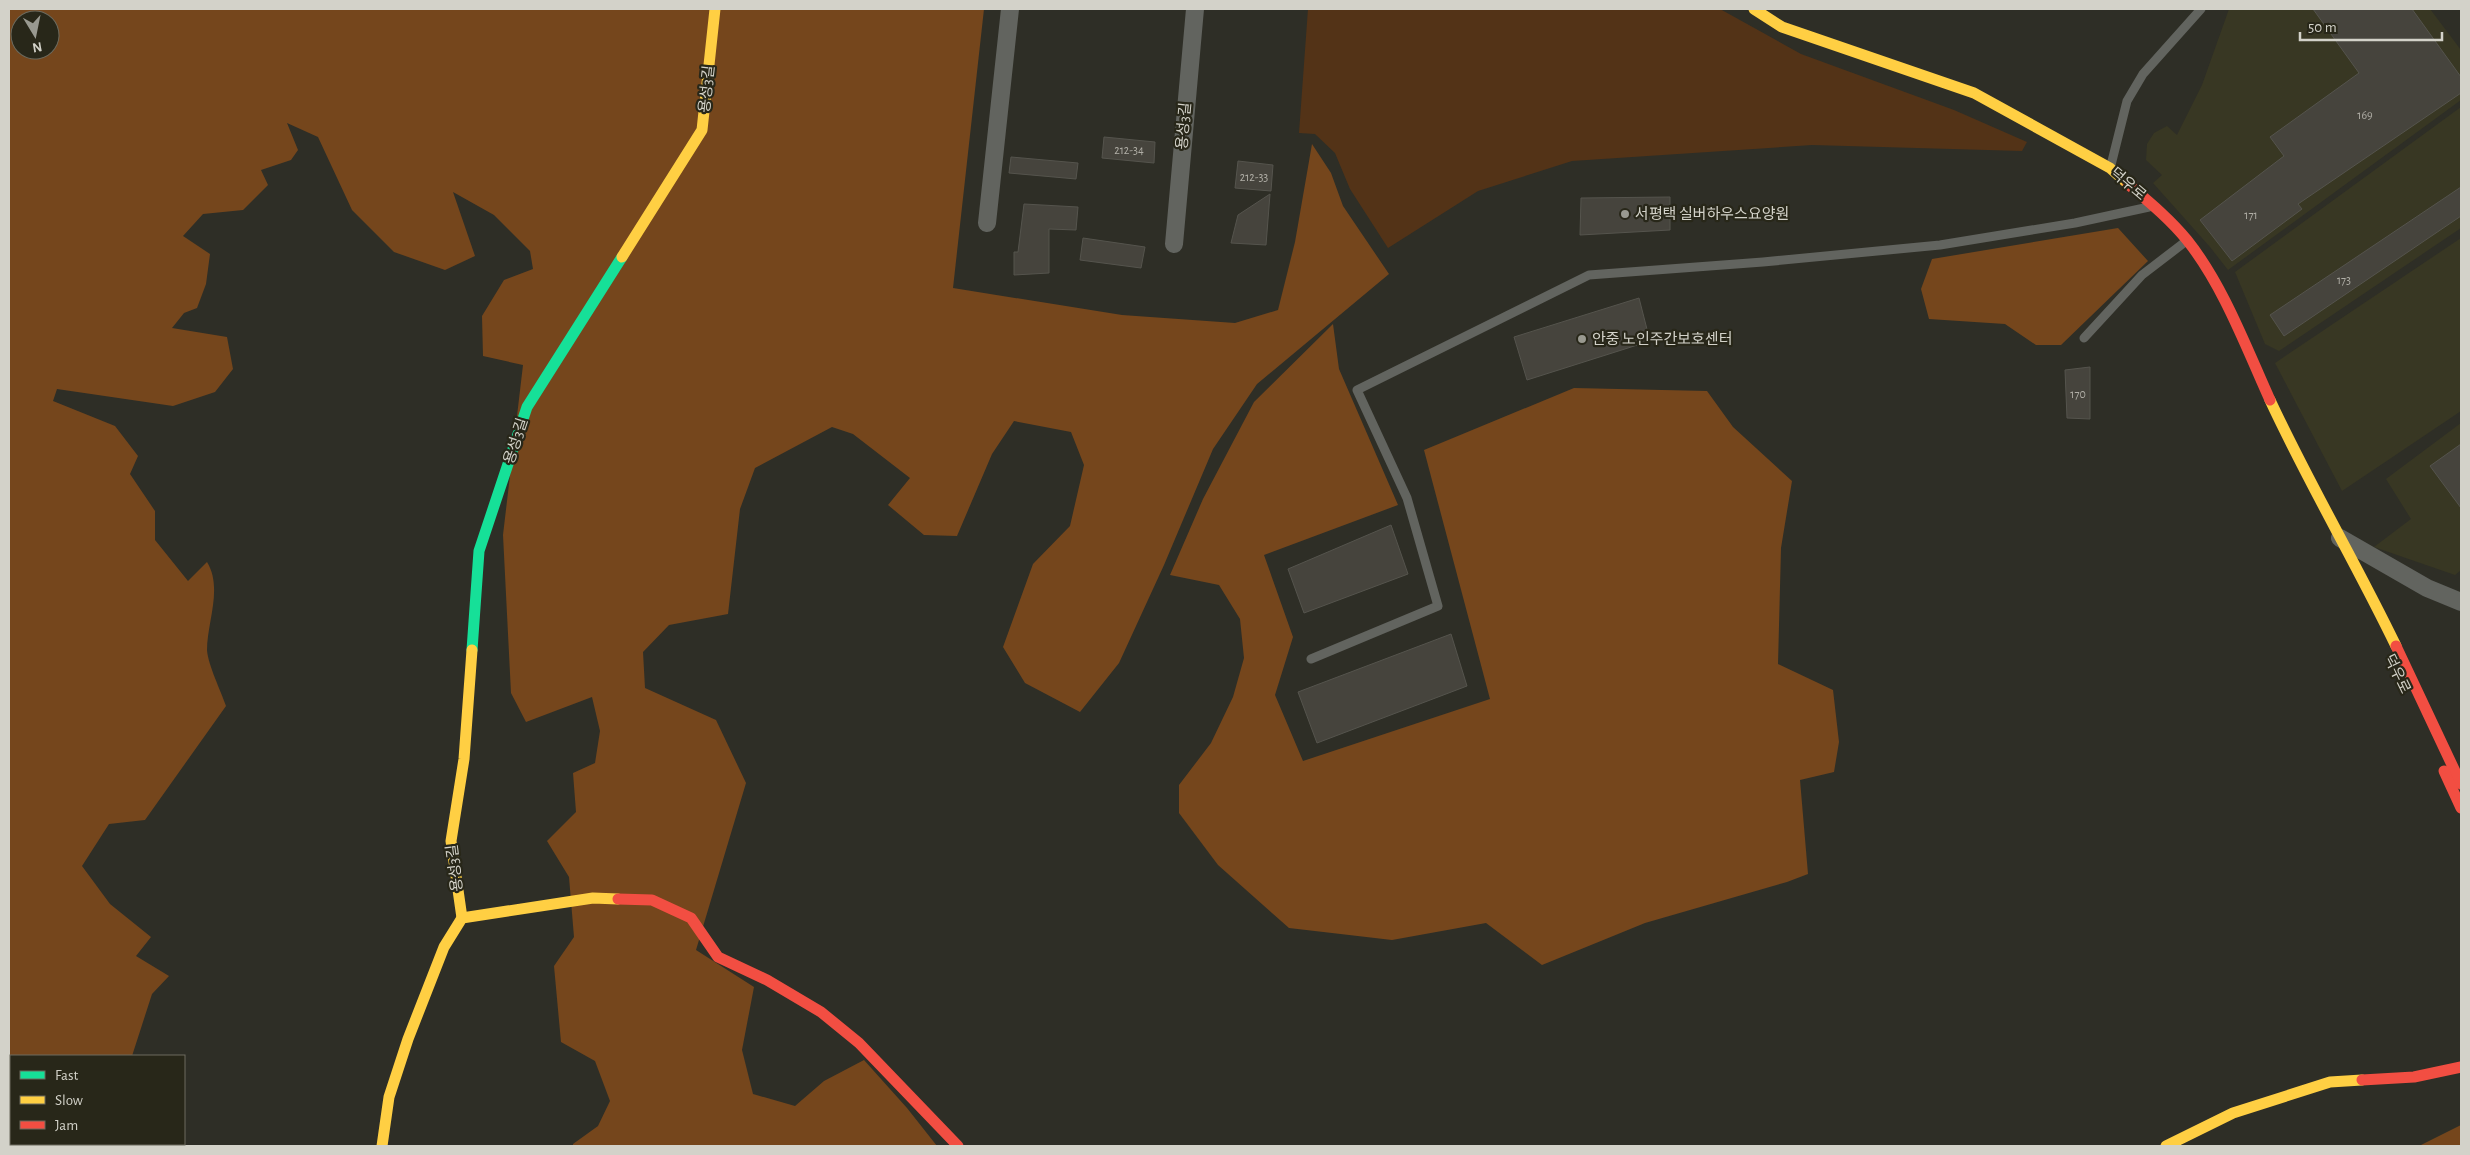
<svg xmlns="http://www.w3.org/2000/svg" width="2470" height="1155" font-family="'Alegreya Sans','Noto Sans KR',sans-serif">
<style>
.built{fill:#383723}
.green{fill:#533317}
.forest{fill:#75461c;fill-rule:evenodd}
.building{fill:#46443d;stroke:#55544d}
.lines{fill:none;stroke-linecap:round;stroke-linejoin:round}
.lane{stroke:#62645f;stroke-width:9}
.street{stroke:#62645f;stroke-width:18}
.fast{stroke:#16e098;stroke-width:11}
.slow{stroke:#ffcf43;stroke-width:11}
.jam{stroke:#f24e42;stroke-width:11}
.poi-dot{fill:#999990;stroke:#282719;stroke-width:2}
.labels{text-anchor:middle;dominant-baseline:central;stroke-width:4.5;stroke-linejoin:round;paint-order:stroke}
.number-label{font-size:12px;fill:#b0aea6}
.street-label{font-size:15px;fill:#d3d2c9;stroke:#282719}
.poi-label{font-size:15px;fill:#d3d2c9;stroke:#282719;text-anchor:start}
</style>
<rect width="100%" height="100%" fill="#2e2e26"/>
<g class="built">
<path d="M2229,9h201l31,41v50l-233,170 -18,-23 -57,-64 9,-8 -16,-15 1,-16 7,-11 13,-7 10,9 25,-50z"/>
<path d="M2461,107v121l-182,123 -14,-7 -30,-72z"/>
<path d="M2461,238v173l-119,80 -67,-128z"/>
<path d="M2461,423v147l-6,5 -81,-28 37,-28 -25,-40z"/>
</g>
<path class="green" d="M1308,9h412l81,45 153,56 73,32 -5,9 -210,-6 -240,16 -94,30 -90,57 -38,-59 -15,-36 -20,-19 -16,-1z"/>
<g class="forest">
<path d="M9,9h975l-31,279 169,27 113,8 43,-13 17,-68 17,-98 19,29 12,33 46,68 -132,110 -44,65 -49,116 -45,98 -39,49 -55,-29 -22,-36 30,-83 37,-38 14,-61 -13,-33 -57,-11 -22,33 -35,82 -33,-1 -36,-30 22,-27 -57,-44 -21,-7 -77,41 -15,41 -12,105 -59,11 -26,27 2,36 71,32 30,63 -50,167 58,37 -12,63 11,44 42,12 29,-25 40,-21 43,48 30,38h-364v-2l25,-18 12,-25 -15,-40 -34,-19 -7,-76 20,-29 -5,-60 -22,-36 29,-29 -3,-39 22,-10 5,-32 -8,-34 -66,25 -15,-29 -8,-158 20,-170 -40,-9 -1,-40 22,-36 29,-11 -3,-18 -36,-36 -41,-23 22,64 -30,14 -51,-18 -42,-42 -34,-73 -31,-14 11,27 -7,10 -30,10 7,15 -25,25 -40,4 -20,22 27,18 -4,30 -9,24 -13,5 -12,15 55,9 6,32 -18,23 -42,14 -116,-17 -4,12 62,25 23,30 -8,18 25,37v29l33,41 19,-19c16,26 0,60 0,88 1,15 14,41 19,56l-81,114 -36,4 -27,42 28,38 41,33 -15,19 33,20 -17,18 -20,62h-121v88h109l-2,2h-109zM20,20h30v30h-30z"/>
<path d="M2118,228l30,33 -87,84h-25l-31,-21 -76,-5 -8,-30 11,-30z"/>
<path d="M1333,324l6,45 59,136 -134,50 29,82 -18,58 28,66 187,-62 -66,-249 150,-62 133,3 26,36 59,54 -11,67 -3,116 55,26 6,52 -5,30 -34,8 8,94 -21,8 -142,41 -103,42 -56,-42 -94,17 -103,-12 -71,-63 -39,-52v-28l32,-42 22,-46 11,-39 -4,-39 -21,-34 -49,-10 33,-76 51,-97z"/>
<path d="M2461,1125v21h-42z"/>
</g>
<g class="building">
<path d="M2313,9h99l49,68v16l-163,111 4,5 -70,52 -32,-41 84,-64 -14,-19 89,-64z"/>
<path d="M1104,137l51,5 -1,21 -52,-5z"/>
<path d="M1011,157l67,6 -2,16 -67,-6z"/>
<path d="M1238,161l35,4 -2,26 -36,-3z"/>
<path d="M2461,187v29l-177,120 -14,-21z"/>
<path d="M1270,194l-4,51 -35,-2 7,-28z"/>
<path d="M1670,197v33l-90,5 1,-37z"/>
<path d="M1024,204l54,3 -2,23 -27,-1v44l-35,2v-23h4z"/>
<path d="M1083,238l62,9 -4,21 -61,-8z"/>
<path d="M1639,298l11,43 -123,39 -13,-43z"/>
<path d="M2090,367v52l-23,-1 -2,-48z"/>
<path d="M2461,444v64l-31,-42z"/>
<path d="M1391,525l17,49 -104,39 -16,-44z"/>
<path d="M1451,634l16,52 -150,57 -19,-51z"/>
</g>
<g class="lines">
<g class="lane">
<path d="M2111,165l16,-64 16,-27 58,-65"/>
<path d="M2084,338l58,-63 43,-33"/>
<path d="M1311,659l127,-53 -31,-108 -50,-108 232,-115 174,-13 177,-17 135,-22 74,-16"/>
</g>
<g class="street">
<path d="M987,223l23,-214"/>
<path d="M1174,244l21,-235"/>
<path d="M2340,538l87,50 34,14"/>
</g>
<path class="fast" d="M472,650l7,-99 48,-144 95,-150"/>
<g class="slow">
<path d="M1754,9l28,18 192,66 136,75 18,16"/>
<path d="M622,257l80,-127 13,-121"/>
<path d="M2270,400c39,84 86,163 126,246"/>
<path d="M462,918l-11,-77 13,-82 8,-109"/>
<path d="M382,1146l7,-49 19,-58 36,-92 18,-29 131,-20 25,1"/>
<path d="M2166,1146l67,-33 97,-31 32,-2"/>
</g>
<g class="jam">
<path d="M2128,184c20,17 42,35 59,56 36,45 59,107 83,160"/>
<path d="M2396,646l65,138"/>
<path d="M2444,771l17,37"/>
<path d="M618,899l34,1 39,18 27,39 49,23 54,32 38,31 99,103"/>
<path d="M2362,1080l52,-3 47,-10"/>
</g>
</g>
<g class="poi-dot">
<circle cx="1625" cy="214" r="5"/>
<circle cx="1582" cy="339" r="5"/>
</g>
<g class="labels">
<g class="number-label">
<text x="2365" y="115">169</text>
<text x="1129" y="150">212-34</text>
<text x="1254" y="177">212-33</text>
<text x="2251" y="215">171</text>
<text x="2344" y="280">173</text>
<text x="2078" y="394">170</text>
</g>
<g class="street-label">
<text transform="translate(707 89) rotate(-84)">용성3길</text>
<text transform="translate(1184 126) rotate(-85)">용성3길</text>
<text transform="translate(2128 184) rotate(40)">덕우로</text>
<text transform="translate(516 441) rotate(-72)">용성3길</text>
<text transform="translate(2397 674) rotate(64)">덕우로</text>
<text transform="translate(455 868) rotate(-97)">용성3길</text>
</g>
<g class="poi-label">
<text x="1635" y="214">서평택 실버하우스요양원</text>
<text x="1592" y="339">안중 노인주간보호센터</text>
</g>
</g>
<rect width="2470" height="1155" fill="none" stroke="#d3d2c9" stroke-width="20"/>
<rect x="10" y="1055" width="175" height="90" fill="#282719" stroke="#6c6b5f"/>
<rect x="20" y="1071" width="25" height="8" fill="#16e098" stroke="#6c6b5f"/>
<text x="55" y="1080" font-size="15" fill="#d3d2c9">Fast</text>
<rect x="20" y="1096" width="25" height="8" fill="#ffcf43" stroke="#6c6b5f"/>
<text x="55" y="1105" font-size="15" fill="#d3d2c9">Slow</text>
<rect x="20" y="1121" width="25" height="8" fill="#f24e42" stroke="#6c6b5f"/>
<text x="55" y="1130" font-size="15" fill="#d3d2c9">Jam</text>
<g transform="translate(35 35) rotate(170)"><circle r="24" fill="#282719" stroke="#6c6b5f"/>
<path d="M0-4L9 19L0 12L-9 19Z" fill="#999990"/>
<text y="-8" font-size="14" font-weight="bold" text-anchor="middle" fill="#d3d2c9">N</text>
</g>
<path d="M2300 32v8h142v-8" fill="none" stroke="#d3d2c9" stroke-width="2.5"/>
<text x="2308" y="32" font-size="15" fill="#d3d2c9" stroke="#282719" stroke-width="4" paint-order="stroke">50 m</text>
</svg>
